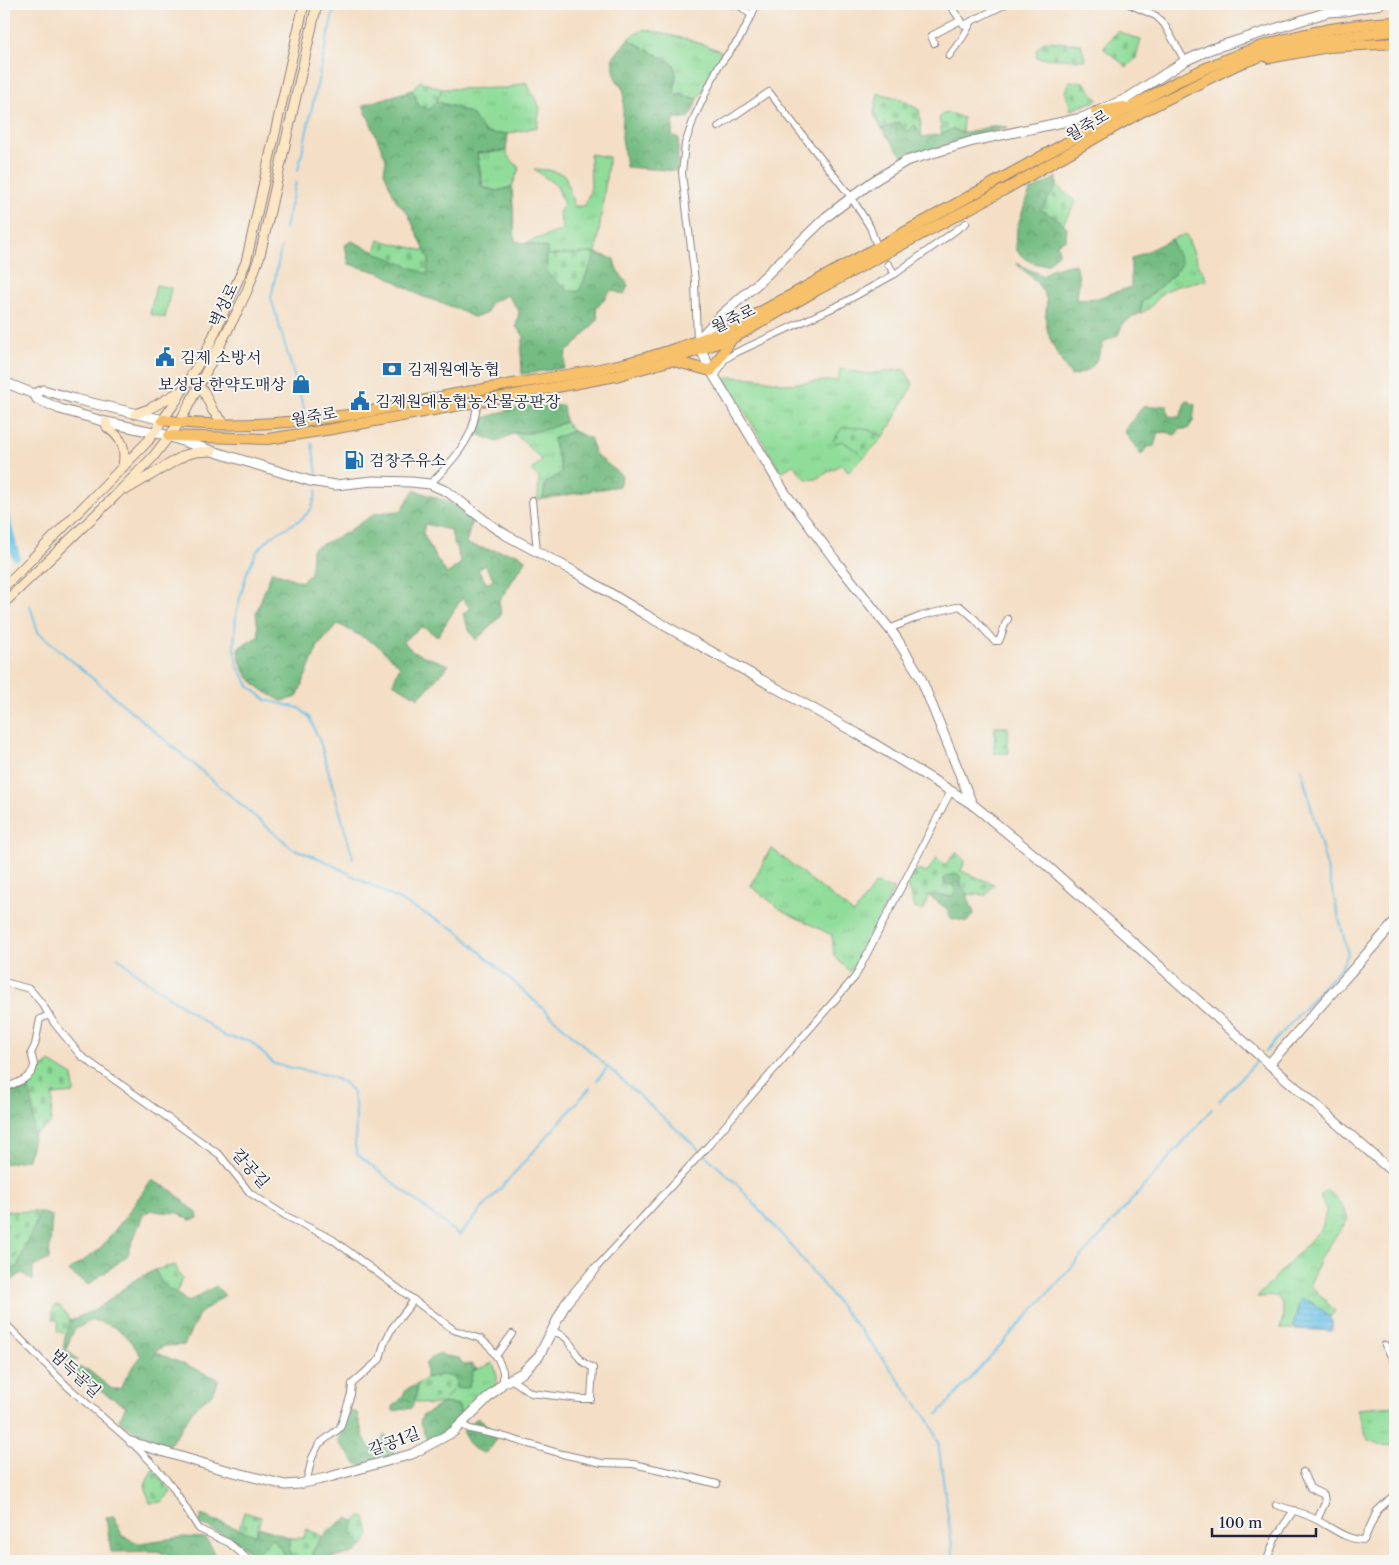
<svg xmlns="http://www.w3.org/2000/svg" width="1399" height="1565" font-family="'Libre Caslon Text','Noto Serif KR',serif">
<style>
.grass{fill:url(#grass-tufts);stroke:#59806a}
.forest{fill:url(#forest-crowns);stroke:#4b6f5e;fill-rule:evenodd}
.cemetery{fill:url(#cemetery-stones);stroke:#59806a}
.pitch{fill:#90dd9a;stroke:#59806a}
.water{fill:url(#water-rules);stroke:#467292}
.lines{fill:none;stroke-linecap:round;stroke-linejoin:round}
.stream{stroke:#6bc2e8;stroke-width:2}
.canal{stroke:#6bc2e8;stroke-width:8}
.minor-casing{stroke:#8b8080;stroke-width:8}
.tertiary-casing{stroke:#8b8080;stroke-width:11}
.secondary-casing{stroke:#8b8080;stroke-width:11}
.primary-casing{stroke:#8b8080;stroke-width:12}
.minor{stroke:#fff;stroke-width:6}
.tertiary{stroke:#fff;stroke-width:9}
.secondary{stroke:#fce6c4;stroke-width:9}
.primary{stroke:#f7c06b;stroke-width:10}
.labels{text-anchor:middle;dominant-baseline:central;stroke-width:4;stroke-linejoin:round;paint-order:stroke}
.street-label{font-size:16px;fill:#22223b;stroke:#f6f6f2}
.poi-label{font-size:16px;fill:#22223b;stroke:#f6f6f2;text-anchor:start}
</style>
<defs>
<pattern id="grass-tufts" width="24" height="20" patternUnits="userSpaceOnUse" patternTransform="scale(1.25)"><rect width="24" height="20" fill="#90dd9a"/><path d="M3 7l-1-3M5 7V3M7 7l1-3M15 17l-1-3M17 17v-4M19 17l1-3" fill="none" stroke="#7cbd86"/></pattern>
<pattern id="forest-crowns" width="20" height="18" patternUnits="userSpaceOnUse" patternTransform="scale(1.25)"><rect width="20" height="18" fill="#74bc82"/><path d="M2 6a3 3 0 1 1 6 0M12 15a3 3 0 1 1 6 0" fill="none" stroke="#5f986c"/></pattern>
<pattern id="cemetery-stones" width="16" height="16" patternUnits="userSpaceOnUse" patternTransform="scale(1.25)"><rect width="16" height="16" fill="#90dd9a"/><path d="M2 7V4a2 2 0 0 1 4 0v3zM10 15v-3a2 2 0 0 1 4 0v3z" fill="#7cbd86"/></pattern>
<pattern id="water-rules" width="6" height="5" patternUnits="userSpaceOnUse" patternTransform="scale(1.25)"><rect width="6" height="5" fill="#6bc2e8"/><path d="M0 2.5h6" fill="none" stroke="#5ca6c8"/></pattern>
</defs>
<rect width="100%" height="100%" fill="#f6f6f2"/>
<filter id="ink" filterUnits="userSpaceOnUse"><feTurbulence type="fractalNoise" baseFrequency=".02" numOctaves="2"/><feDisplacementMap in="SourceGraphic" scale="10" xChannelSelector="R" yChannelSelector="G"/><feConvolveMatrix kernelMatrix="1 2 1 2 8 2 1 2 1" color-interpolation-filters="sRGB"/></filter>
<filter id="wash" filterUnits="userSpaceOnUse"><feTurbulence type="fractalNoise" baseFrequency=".0096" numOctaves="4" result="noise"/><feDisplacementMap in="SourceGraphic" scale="20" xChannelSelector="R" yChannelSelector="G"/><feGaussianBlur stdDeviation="1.12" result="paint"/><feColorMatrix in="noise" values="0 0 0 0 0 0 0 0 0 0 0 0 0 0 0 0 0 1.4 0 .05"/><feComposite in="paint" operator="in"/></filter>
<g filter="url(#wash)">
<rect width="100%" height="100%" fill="#f4dfc6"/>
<g class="grass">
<path d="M644,29l46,11 31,11 -3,11 -20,37 -24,-6 2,-19 -48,-35z"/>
<path d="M526,82l14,26 -3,19 -29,7 -23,-1 -13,-19 -15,-6 -21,-7 6,-12 65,-1z"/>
<path d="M506,151l2,5 11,12 -7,19 -15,4 -14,-4 -6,-34z"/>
<path d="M590,154l19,3 -13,96 -49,2v-7l-22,-5 38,-13 -4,-18 5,-7 -7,-19 -23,-17 15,1 16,5 9,31h11l6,-18z"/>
<path d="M1186,234l13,32 8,14c-13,3 -31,4 -43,12 -9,6 -11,18 -24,21l2,-11 26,-24 6,-3 -2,-36z"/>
<path d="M840,369l28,5 36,-5 9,15 -29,53 -9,-4 -33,8 17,11 4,6 -14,14 -7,-8 -26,15 -9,1 -14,-15 -12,7 -56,-93 4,-2 27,1 31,6 51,-4z"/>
<path d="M565,422l8,9 -20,8 9,33 -17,12 -2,15 -5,1 1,-22 -8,-8 11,-10 -28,-27c18,0 34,-4 51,-11z"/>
<path d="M771,848l83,66 21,-30 19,5 -38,75 -6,8 -16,-16 -2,-21 -49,-24 -32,-25z"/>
<path d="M1327,1190l12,11 9,18 -29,41 -9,25 25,26 -6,7 -17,-16 -19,24 5,3h-18c3,-12 6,-23 -3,-33l-20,1 65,-69 4,-17 -6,-15z"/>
<path d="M493,1363l4,13v8l-34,33 -5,-12 -15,-2 13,-18 1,4 16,-18z"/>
<path d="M1395,1406v40l-14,-1 -13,-5 -11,-31z"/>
</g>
<g class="forest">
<path d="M628,39l46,25 2,10 -2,19 24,6 -9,19h-15l-2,18 7,2 -2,33 -51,-4 -4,-30 2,-46 -8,-12 -4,-20z"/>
<path d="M412,90l7,16 10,3 7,-8 21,7 15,6 13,19 23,1 -2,17 -29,2 5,34 15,4 15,-4 3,54 32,7v25l21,17 11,1 17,-38 18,6 2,9 12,17 -4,10 -13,-5 -15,19 2,10 -25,28 -7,5 -2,16 -42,6 -1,-24 3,-14 -8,-9 3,-16 -12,-16 -17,8 -4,11 -13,3 -20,-10 -32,-11 -40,-23 -32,-9 -4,-19 7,-4 36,17 41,2 -21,-46 -12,-14 -12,-28 2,-13 -23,-54z"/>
<path d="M899,122l16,3 7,12 20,-3 10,-5c15,7 24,1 39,-3 5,-1 12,1 17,1l-104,32 -22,-30z"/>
<path d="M1057,177v9l-15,24 14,8 11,9 -1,12 -9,4 2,9 -10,12c-15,2 -23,-3 -33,-14l1,-23 13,-36z"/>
<path d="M1172,239v4l10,20c-10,15 -26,27 -40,39l-2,11 -17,10 -5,12 -14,7c-9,21 -9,29 -33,34 -11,-17 -23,-34 -25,-55 -1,-8 2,-17 0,-23 -6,-15 -19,-25 -30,-35l27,13 8,-7 24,-5c6,14 4,21 1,36l21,-2 34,-11v-28z"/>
<path d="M1186,400l9,5 -2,16 -5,8h-8l-5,6 -9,-3 -8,1 -4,13 -7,1 -6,8 -17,-24 20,-26 7,2 16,-2 1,11 12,1z"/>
<path d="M563,405l2,17 -15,6 -20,5h-16l-17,9 -15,-6 -6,-4 8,-14 24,-8 21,-4 14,1z"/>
<path d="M573,431l18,8 3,14 28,23 -3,10 -76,13 2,-15 17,-12 -9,-33z"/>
<path d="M414,490l32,11 27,15 -7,28 20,5 33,5 7,6 -27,41 2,14 -7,8 -18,17 -7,-10 -6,-16 7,-6 -8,-10 -25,39 -10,-8 -6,-2 -18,14 10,11 36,13 -30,33 -26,-15 7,-17 -24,-22 -38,-20 -20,22 -21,51 -15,4c-24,-12 -42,-24 -44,-53l21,-12 -3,-23 16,-42 29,11 10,-9 1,-24 32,-15 32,-21 25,-2zM425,524l25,6 11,33 -14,11 -14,-21 -10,-20zM485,565l9,15 -7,4 -9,-14z"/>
<path d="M958,873l3,5v9l7,7c0,8 5,13 6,21l-7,7 -16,-4 -4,-9 -19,-14 25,1 -10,-18z"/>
<path d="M25,1083l6,7 2,13 1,31 -6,25 -24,5v-75z"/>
<path d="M151,1180l19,9 27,24 1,5 -8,2 -12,-7 -17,-1 -10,-2 -8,5 -16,41 -39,29 -20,-14 31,-21 24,-30z"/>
<path d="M40,1212l12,4 -3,43 -16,8v14l-11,-8 -14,10 2,11 -6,11v-34l13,-4z"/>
<path d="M155,1270l9,16 12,7 12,9 28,-16 9,9 -26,19 -15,31 -20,1 -9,6 64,27 -7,15 -16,12 -28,41 -30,-13 -19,-14 7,-14 -33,-19 -26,-20 6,-1 15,4 24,19h8l8,-15 13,-18c-15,-22 -21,-30 -49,-36l-18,10 -8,19 12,11 -16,1 3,-24 5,-16 30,-14 33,-26z"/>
<path d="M441,1353l3,3 15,2 4,7 8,-1 6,5 -4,2 -4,16 -12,2 -3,-11 -11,-3 -17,3v-15l7,-7z"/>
<path d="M418,1384l-2,12 -4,12 -19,3v-5l5,-3 9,-14z"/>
<path d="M443,1403l15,2 5,12 -13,12 -22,14 -8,-20 2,-7z"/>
<path d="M350,1411l7,2 6,22 6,12 12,-6 3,-6c9,5 9,12 10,21l-29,10 -9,-2c-5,-10 -13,-13 -18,-24z"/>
<path d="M478,1418c15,13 27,19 7,35 -14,-3 -15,-8 -22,-20l3,-7z"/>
<path d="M201,1515l54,20 4,-8 32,11 -2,8 4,15h-10l1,-8 -12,-15 -18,18 -16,-14 -38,-18z"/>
<path d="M114,1516l8,20 17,7 44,-6 23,1 12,23h-27l-13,-2 -21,-8 -46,1 -5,-35z"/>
<path d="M347,1518l8,4 -3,11 12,12 -10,8 -17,4 -19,1 -2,3h-6c5,-21 20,-32 37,-43z"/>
</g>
<g class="cemetery">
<path d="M1117,31l24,9 -5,18 -9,9 -24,-19z"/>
<path d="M1044,41l37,3 4,16 -48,-2 -1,-8z"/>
<path d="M420,81l22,8 -6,12 -7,9 -10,-4 -7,-16z"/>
<path d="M1069,81l15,1 14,18 -27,10 -5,-16z"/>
<path d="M878,93l23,6 18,11 3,27 -7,-12 -8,7 -8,-10 -17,7 -8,-14z"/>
<path d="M950,113l13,5 -1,15 -10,-4 -10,5 -3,-16 4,-4z"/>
<path d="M1057,186l19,16 -13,22 -7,-6 -15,-8z"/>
<path d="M379,240l46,11 4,9 -2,14 -52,-22z"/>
<path d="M596,253l-17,38h-11l-21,-18v-18z"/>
<path d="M843,427l21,1 20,9 -21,21 -4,-6 -17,-11 -6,2 -3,-3z"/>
<path d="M995,727h13l1,26h-15z"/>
<path d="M956,852l9,9 -4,10 33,13 -8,11 -18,-1 -7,-7v-9l-3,-4 -8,1 -7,3 2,6 9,2 1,5 -2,5 -25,-1 -4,16 -9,-3 -8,-23 7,-16 13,4 10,-16 8,8z"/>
<path d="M50,1062l23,14 1,17 -21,2 -3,30 -16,9c-2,-17 2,-36 -9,-51z"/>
<path d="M4,1211l36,1 -23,55 -13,4v-42l4,-5h-4z"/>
<path d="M175,1265l7,14 -6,14 -12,-7 -9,-16z"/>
<path d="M55,1305l5,1 6,8 4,7 -4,13 -9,-3 2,-10 -6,-2 -1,-7z"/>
<path d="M443,1375l12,3 1,7 -13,18 -14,2 -15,-4 4,-17 8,-6z"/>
<path d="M153,1468l18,24 -9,10 -12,1 -5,-18z"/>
<path d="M244,1512l17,5 -6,18 -16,-6z"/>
<path d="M361,1516l4,1 5,18 -6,10 -13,-12 4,-11z"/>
<path d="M307,1529l15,7 -10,16 -2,9h-17l-4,-15 2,-8h13z"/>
<path d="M272,1538l12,15 -1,8h-24l-5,-5z"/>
</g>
<path class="pitch" d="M156,285l15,3 -6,30 -15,-4z"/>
<path class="water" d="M1301,1298c9,3 28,14 31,24 0,3 0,6 0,9l-34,-2 -5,-3z"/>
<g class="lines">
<g class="stream">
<path d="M298,171l37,-167"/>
<path d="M285,228l11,-46"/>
<path d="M281,248l-10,50 33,111"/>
<path d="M312,443l5,31"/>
<path d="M317,490l-5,18 -9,10 -31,18 -15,15 -10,21 -11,41 -2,36 4,18 12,20 16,13 33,8 11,10 11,27 32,113"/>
<path d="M30,606l8,26 254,216 31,12 133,70 280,253 52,59 93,114 49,66 8,20 16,119"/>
<path d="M118,957l19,17 89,63 23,3 25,24 56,12 15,7 7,8 4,17 -1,37 2,9 102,81 131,-147"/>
<path d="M1265,1052l76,-85 7,-12 -22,-91 -25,-96"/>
<path d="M597,1080l11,-13"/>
<path d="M1219,1101l38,-40"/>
<path d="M938,1414l163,-179 111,-126"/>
</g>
<path class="canal" d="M4,511l12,46"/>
</g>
</g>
<g filter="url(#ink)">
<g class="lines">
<g class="minor-casing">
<g id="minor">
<path d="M730,4l10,2 12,10"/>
<path d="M949,4l15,21 42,-21"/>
<path d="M1129,4l27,12 8,8 21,37"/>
<path d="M934,43l-3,-7 30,-16"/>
<path d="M949,56l14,-19 9,-16"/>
<path d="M718,127l51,-35 82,105 19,30 5,14"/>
<path d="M888,264l7,10"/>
<path d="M697,341l-2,-60 -13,-108 3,-29 9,-26 24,-51 22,-29 17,-34"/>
<path d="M715,377l9,-17 11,-7 106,-49 54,-30 71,-51"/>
<path d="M430,484c14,-13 36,-38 42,-56 3,-9 4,-18 6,-27"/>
<path d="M532,500l5,51"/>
<path d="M889,629l32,-13 39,-10 15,13 19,22h5c4,-7 4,-15 9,-22"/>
<path d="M4,982l26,7 13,16 11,18 27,33 139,99 30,38 36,23 46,23 122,91 27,9 8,7 9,13 5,12v12"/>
<path d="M4,1088c10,-4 28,-9 30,-22 0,-4 -2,-9 -3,-13l4,-8 5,-26 9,-4"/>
<path d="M595,1269l114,-124 21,-25 125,-143 96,-186"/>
<path d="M4,1322l63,64 64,56 22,22 19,22 27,43 30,14 21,18"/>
<path d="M1385,1345l10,18"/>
<path d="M496,1356l16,-22"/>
<path d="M511,1379l20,14 49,6h11l2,-31c-3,-2 -8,-4 -11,-7 -10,-10 -11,-28 -31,-29"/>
<path d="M460,1424l10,5 32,7 60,18 40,9 31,1 37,8 47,12"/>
<path d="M1303,1472l7,16 14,7 1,8 -8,17"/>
<path d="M306,1483l6,-25 7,-14 21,-16 11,-34 1,-10 28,-25 4,-15 8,-16 22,-28"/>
<path d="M1276,1505c14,4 28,8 41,15 15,8 29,20 47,20l13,-29 18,-17"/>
<path d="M1268,1557l8,-20 18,-27"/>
</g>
</g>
<g class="tertiary-casing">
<g id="tertiary">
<path d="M4,382l30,12 3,5 23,10 46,13 56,12 50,17 98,30 25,4 38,-4 38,1 19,2 18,8 44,34 14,9 69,37 71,43 212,119 114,70 72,59 225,201 126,110"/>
<path d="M34,394l9,-4 32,9 88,21"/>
<path d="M972,804l-52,-128 -25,-40 -57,-72 -53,-71 -74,-122 -14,-30 21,-23 39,-34 69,-67 46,-35 34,-21 67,-20 109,-23 44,-19 59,-38 26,-12 117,-37 17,-1 35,-7"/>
<path d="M1269,1064l126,-142"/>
<path d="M131,1442l87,26 67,17 14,-1 27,-6 86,-24 41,-22 50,-49 19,-10 17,-17 27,-53 29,-34"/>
</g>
</g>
<g class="secondary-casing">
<g id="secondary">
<path d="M199,387l5,5 9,19 12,13"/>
<path d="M135,414l14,-5 30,-17"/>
<path d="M106,422l1,5c16,12 19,20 16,40"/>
<path d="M127,489l58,-34 11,-3 16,-1"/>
<path d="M4,587l101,-102 43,-44 28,-40 32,-53 38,-86 58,-258"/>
<path d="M4,603l112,-108 37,-38 27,-35 57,-110 10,-21 13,-36 57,-251"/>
</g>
</g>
<g class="primary-casing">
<g id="primary">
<path d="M1269,58l59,-11 67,-4"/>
<path d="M1096,112l28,-5"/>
<path d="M670,360l41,11 22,-34"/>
<path d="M163,420c61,9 124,4 185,-5 40,-6 79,-16 119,-23 47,-9 95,-15 142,-25 43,-9 85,-24 126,-41l441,-244c22,-10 44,-21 66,-29 49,-18 102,-29 153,-31"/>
<path d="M169,436l99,3 64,-10 284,-53 49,-14 72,-26 80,-46 187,-100 139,-79 93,-46 54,-19 59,-10 46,-5"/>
</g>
</g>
<use href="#minor" class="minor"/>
<use href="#tertiary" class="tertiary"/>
<use href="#secondary" class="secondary"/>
<use href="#primary" class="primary"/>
</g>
</g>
<defs>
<g id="civic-bare" transform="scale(1.5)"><path d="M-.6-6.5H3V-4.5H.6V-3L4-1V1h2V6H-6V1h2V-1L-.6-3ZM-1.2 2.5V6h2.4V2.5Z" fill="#1f6fb2" stroke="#f6f6f2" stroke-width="2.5" paint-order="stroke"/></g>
<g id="bank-bare" transform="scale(1.5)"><path d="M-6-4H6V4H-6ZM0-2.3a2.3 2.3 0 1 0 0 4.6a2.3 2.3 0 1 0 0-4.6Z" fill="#1f6fb2" stroke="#f6f6f2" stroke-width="2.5" paint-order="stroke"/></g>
<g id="shop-bare" transform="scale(1.5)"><path d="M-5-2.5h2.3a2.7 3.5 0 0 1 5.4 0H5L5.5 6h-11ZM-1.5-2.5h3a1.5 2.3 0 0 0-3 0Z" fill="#1f6fb2" stroke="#f6f6f2" stroke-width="2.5" paint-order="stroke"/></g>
<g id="fuel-bare" transform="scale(1.5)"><path d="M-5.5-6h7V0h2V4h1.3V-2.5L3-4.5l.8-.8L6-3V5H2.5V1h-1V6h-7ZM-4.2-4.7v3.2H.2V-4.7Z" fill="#1f6fb2" stroke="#f6f6f2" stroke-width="2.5" paint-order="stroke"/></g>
</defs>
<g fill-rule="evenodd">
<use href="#civic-bare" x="165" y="357"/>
<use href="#bank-bare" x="392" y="369"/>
<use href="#shop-bare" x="301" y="384"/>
<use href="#civic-bare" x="360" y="401"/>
<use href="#fuel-bare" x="354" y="460"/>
</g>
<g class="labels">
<g class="street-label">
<text transform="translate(1087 125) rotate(-30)">월죽로</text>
<text transform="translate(223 305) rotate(-65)">벽성로</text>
<text transform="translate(733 318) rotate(-25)">월죽로</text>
<text transform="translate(314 416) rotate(-10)">월죽로</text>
<text transform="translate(251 1168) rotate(48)">갈공길</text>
<text transform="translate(76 1373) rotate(43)">범득골길</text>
<text transform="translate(394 1441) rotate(-20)">갈공1길</text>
</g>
<g class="poi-label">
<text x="180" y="357">김제 소방서</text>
<text x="407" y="369">김제원예농협</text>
<text x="286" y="384" text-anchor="end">보성당 한약도매상</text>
<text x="375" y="401">김제원예농협농산물공판장</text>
<text x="369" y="460">검창주유소</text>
</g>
</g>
<rect width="1399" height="1565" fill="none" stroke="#f6f6f2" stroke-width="20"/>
<path d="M1212 1528v8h104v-8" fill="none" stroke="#22223b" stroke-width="2.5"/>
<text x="1219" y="1528" font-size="15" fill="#22223b" stroke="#f6f6f2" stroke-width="4" paint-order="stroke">100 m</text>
</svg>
